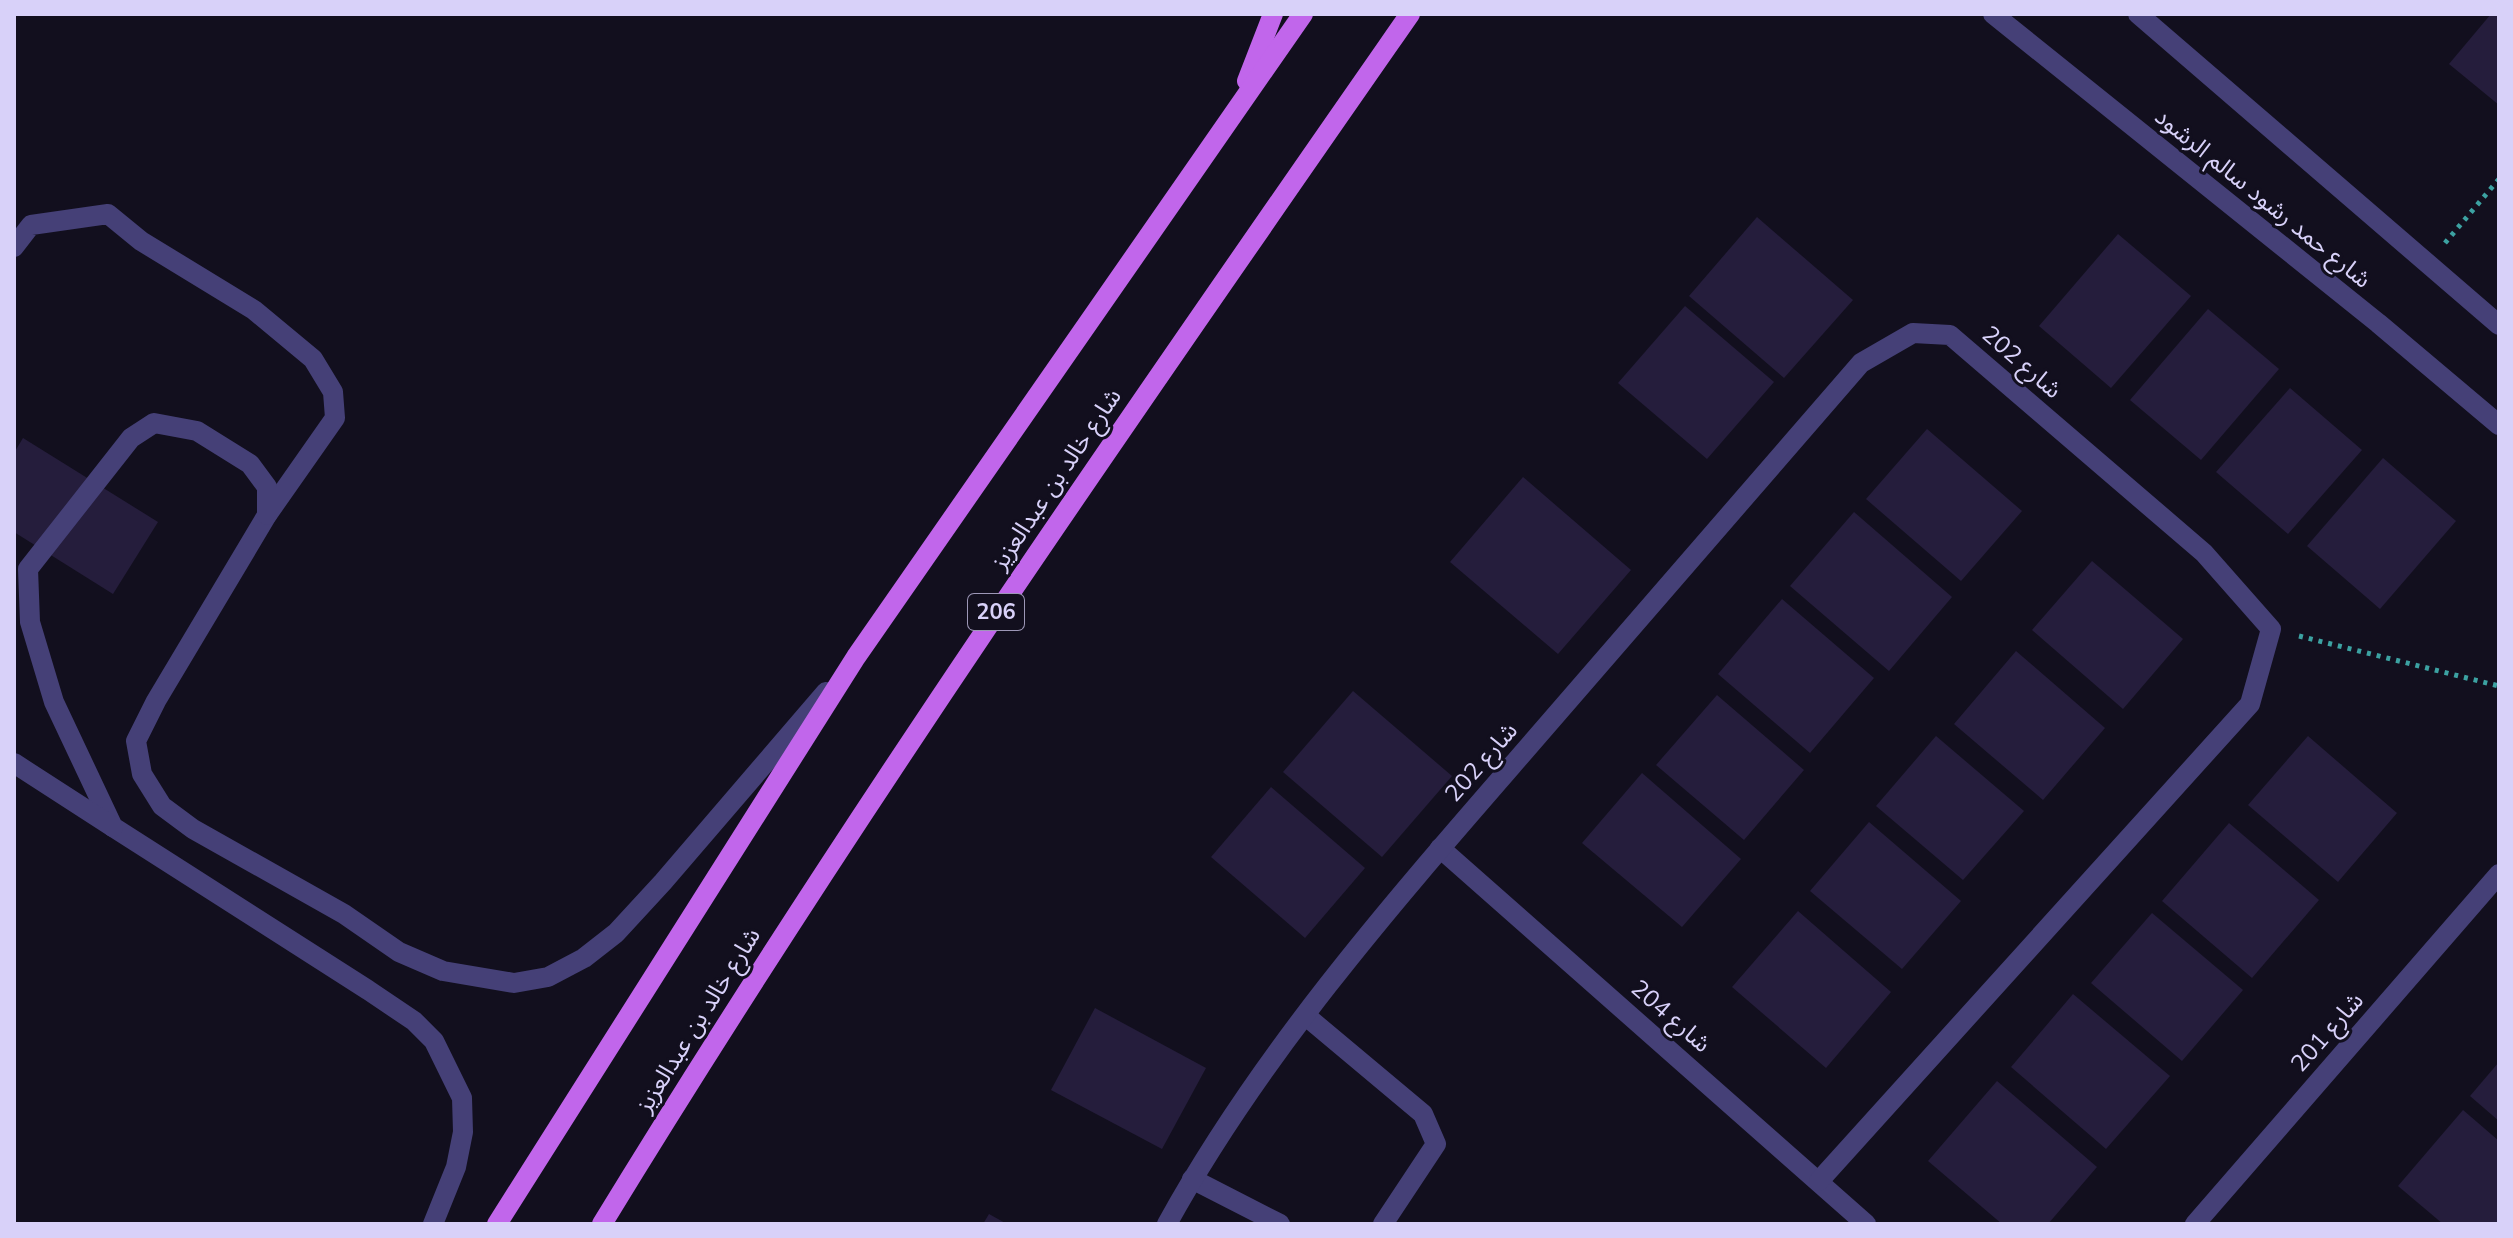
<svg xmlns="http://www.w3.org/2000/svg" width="2513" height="1238" font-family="'Nunito Sans','Noto Sans Arabic',sans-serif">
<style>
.building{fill:#251d3c}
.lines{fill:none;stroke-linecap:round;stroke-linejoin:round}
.path{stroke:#3ca2a2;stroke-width:5;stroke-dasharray:4 6;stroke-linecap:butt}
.minor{stroke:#454077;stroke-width:20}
.major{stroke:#c166eb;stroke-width:20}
.labels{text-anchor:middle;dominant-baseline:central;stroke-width:6;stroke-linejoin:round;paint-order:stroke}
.shield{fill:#120f1e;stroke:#9d97b7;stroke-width:2}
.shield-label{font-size:22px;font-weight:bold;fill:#d8d1f9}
.street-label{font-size:24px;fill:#d8d1f9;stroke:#120f1e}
</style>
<rect width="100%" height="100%" fill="#120f1e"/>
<g class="building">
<path d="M2491,14h8v91l-50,-41z"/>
<path d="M1757,217l96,83 -69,78 -95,-82z"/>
<path d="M2118,234l73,62 -80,92 -72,-62z"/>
<path d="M1685,306l89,76 -67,77 -89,-76z"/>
<path d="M2208,309l71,60 -78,91 -71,-60z"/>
<path d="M2290,388l72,62 -74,84 -72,-62z"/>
<path d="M1927,429l95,82 -61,70 -95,-82z"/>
<path d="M23,438l135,84 -45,72 -99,-62v-79z"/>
<path d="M2383,458l73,63 -76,88 -73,-63z"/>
<path d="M1523,477l108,93 -73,84 -108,-92z"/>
<path d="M1854,512l98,85 -63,74 -99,-85z"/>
<path d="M2092,561l91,78 -60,70 -91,-79z"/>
<path d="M1782,599l92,79 -64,75 -92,-79z"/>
<path d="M2016,651l89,77 -62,72 -89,-76z"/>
<path d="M1353,691l99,85 -70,81 -99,-85z"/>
<path d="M1717,695l87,75 -60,70 -88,-75z"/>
<path d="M1936,736l88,75 -61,69 -87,-74z"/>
<path d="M2308,736l89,77 -59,69 -90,-77z"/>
<path d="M1642,773l99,86 -59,68 -100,-84z"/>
<path d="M1271,787l94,81 -60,70 -94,-81z"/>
<path d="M1869,822l92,79 -59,68 -92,-78z"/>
<path d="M2229,823l90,77 -67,78 -90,-77z"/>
<path d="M1798,911l93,81 -65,76 -94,-81z"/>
<path d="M2152,913l91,77 -61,71 -91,-78z"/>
<path d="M2073,994l97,82 -64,73 -95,-82z"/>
<path d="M1095,1008l111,60 -44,81 -111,-59z"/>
<path d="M2499,1062v59l-29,-25z"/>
<path d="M1997,1081l100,86 -49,57h-46l-74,-63z"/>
<path d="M2463,1110l36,31v83h-56l-45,-38z"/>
<path d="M989,1214l18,10h-24z"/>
</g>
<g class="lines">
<g class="path">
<path d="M2445,243l54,-64"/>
<path d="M2299,636l200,50"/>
</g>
<g class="minor">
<path d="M1993,14l385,309 121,102"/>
<path d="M2138,14l361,311"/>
<path d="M14,247l17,-22 77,-11 33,27 113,69 59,49 20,33 2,26 -68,97 -111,186 -20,40 6,33 20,32 31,23 151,85 55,38 44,19 71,12 34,-6 36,-19 32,-25 47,-51 163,-190"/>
<path d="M267,515v-28l-17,-23 -53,-33 -43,-8 -23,15 -103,131 2,53 24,80 59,125 255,163 46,31 20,20 28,57 1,34 -7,35 -23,57"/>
<path d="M14,763l99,64"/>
<path d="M1440,848l426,376"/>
<path d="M1306,1016l117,98 13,30 -53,80"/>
<path d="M1192,1179l88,45"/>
<path d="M1167,1224c93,-169 223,-318 349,-463 115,-133 230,-266 345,-398l52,-30 37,2 254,218 67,76 -21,75 -431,477"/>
<path d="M2195,1224l304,-350"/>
</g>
<g class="major">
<path d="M1247,81l26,-67"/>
<path d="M497,1224l359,-567 447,-643"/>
<path d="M602,1224c253,-414 531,-812 808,-1210"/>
</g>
</g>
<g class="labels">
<rect class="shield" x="968" y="594" width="56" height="36" rx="6"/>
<g class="shield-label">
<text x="996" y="612">206</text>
</g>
<g class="street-label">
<text transform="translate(2263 198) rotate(39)">شارع حمد رشود سالم الرشود</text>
<text transform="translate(2022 362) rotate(41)">شارع 202</text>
<text transform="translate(1056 479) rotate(-56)">شارع خالد بن عبدالعزيز</text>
<text transform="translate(1481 762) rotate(-49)">شارع 202</text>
<text transform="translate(1671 1016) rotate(41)">شارع 204</text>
<text transform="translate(698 1020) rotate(-58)">شارع خالد بن عبدالعزيز</text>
<text transform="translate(2327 1032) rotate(-49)">شارع 201</text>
</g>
</g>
<rect width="2513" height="1238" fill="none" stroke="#d8d1f9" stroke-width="32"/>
</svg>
